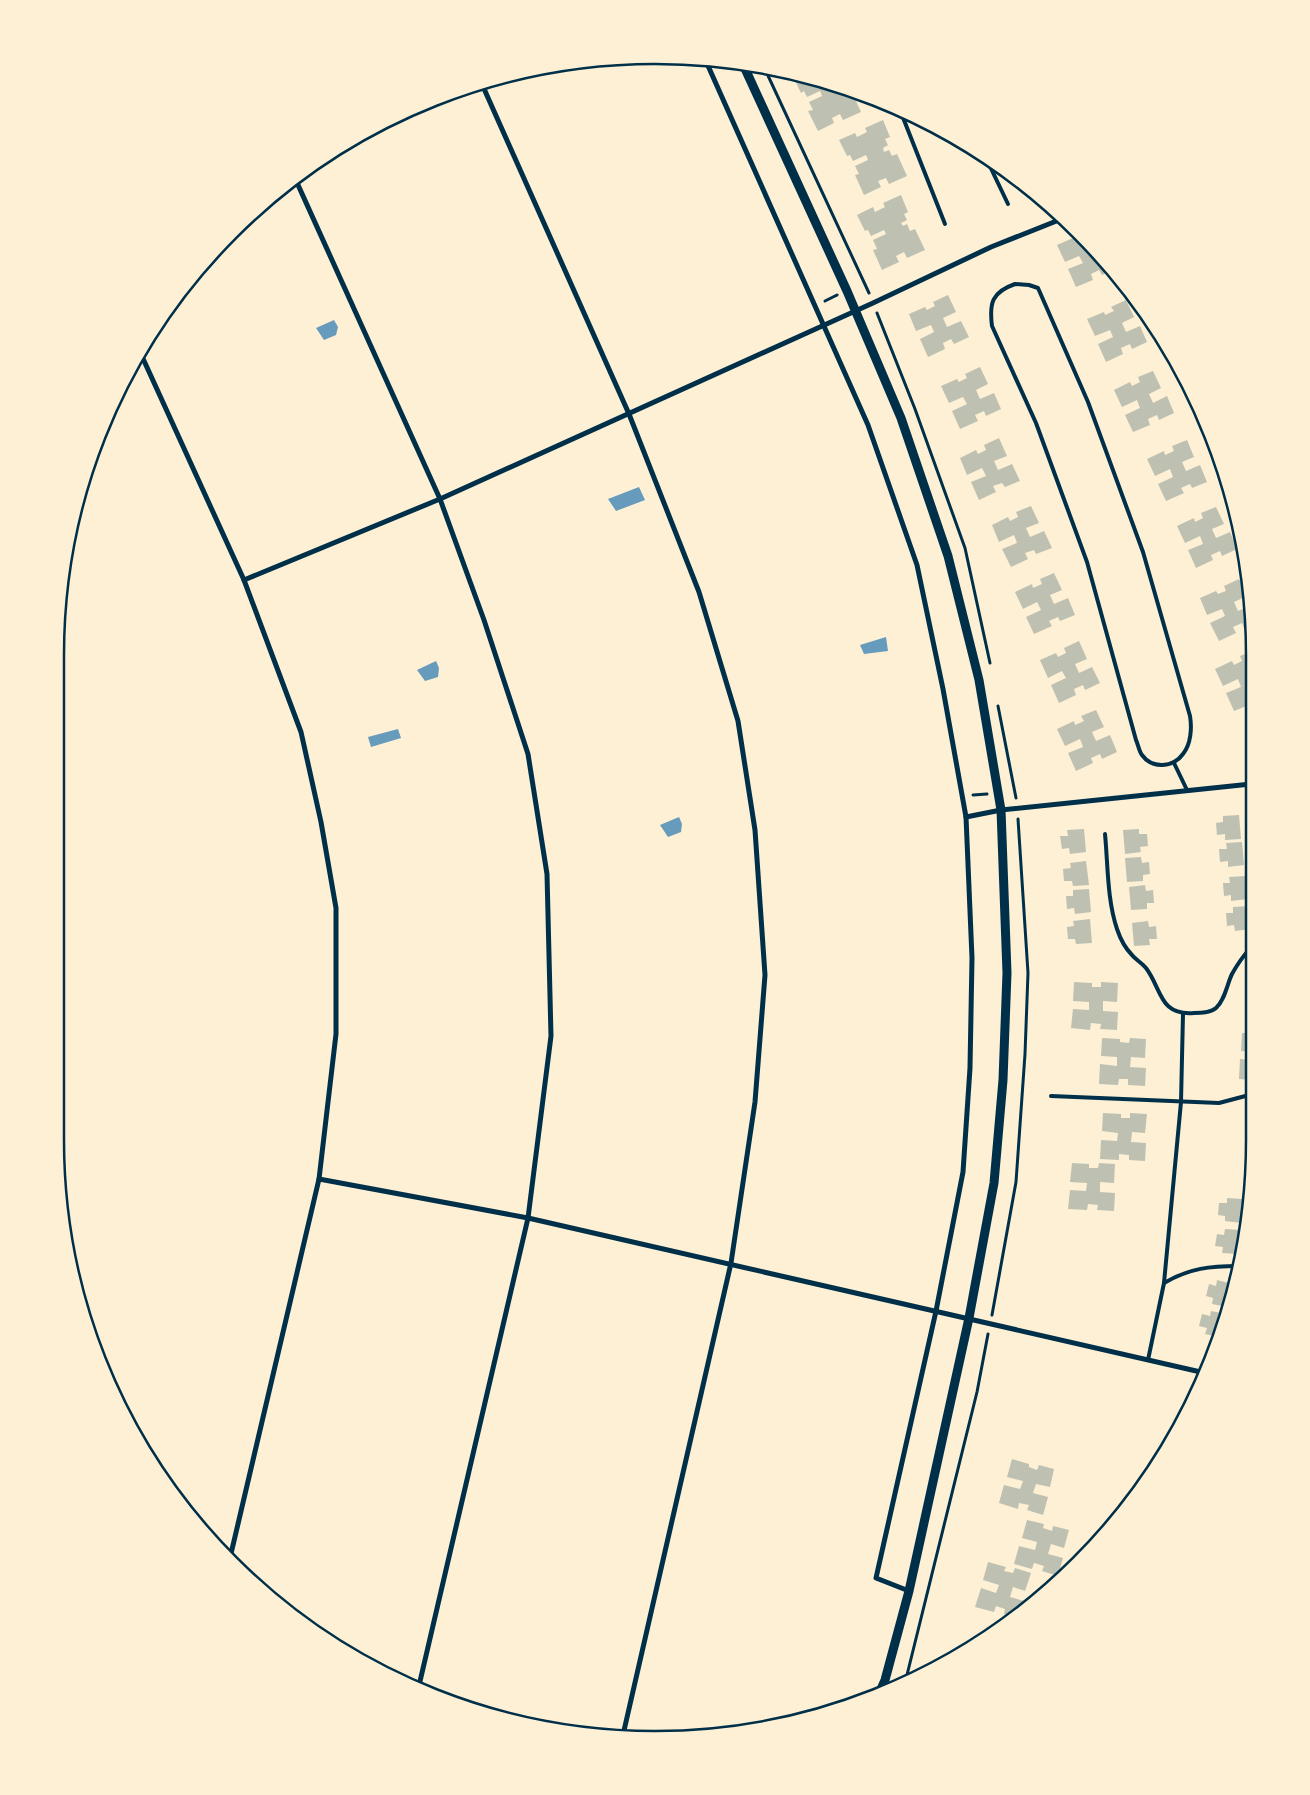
<svg xmlns="http://www.w3.org/2000/svg" width="1310" height="1795" font-family="Raleway,sans-serif">
<style>
.water{fill:#669bbc}
.building{fill:#bec0b2}
.lines{fill:none;stroke-linecap:round;stroke-linejoin:round}
.path{stroke:#003049;stroke-width:3}
.service{stroke:#003049;stroke-width:4}
.minor{stroke:#003049;stroke-width:5}
.tertiary{stroke:#003049;stroke-width:9}
.rim{fill:none;stroke:#003049;stroke-width:2.5}
</style>
<rect width="100%" height="100%" fill="#fdf0d5"/>
<g class="water">
<path d="M334,320l4,7 -2,8 -12,5 -8,-12z"/>
<path d="M639,487l6,13 -29,11 -8,-12z"/>
<path d="M886,637l2,14 -24,3 -4,-9z"/>
<path d="M436,661l3,7 -1,9 -13,4 -8,-11z"/>
<path d="M398,729l3,9 -30,9 -3,-10z"/>
<path d="M679,817l3,7 -1,8 -13,5 -8,-12z"/>
</g>
<g class="building">
<path d="M795,75l42,9 1,4 5,-2 3,7 5,-3 10,22 -18,8 -3,-6 -8,4 2,5 -16,8 -10,-20 5,-1 -4,-8 13,-6 -2,-5 -13,6 -3,-6 -3,2 -8,-17z"/>
<path d="M883,120l7,17 -5,2 3,6 -5,3 1,4 5,-2 3,6 5,-2 10,22 -18,8 -3,-6 -8,3 3,6 -17,8 -9,-20 4,-1 -4,-8 13,-6 -2,-5 -13,6 -3,-6 -3,1 -8,-16 16,-7 2,4 10,-5 -2,-4z"/>
<path d="M901,195l7,17 -4,2 3,6 -6,3 2,3 4,-2 3,7 5,-2 10,21 -18,8 -3,-6 -8,4 3,6 -17,8 -9,-20 4,-1 -4,-9 13,-6 -2,-4 -13,6 -3,-6 -3,1 -8,-16 16,-8 2,5 10,-5 -2,-4z"/>
<path d="M1073,238l2,3 7,-3 10,10 3,10 4,-2 14,14 -11,5 -3,-5 -8,4 2,6 -17,7 -8,-18 15,-6 -4,-7 -14,6 -8,-17z"/>
<path d="M948,295l8,17 -13,6 4,9 14,-6 8,16 -15,7 -3,-5 -8,4 2,6 -17,8 -8,-18 14,-7 -3,-7 -15,6 -7,-17 16,-7 2,3 8,-4 -2,-4z"/>
<path d="M1126,300l8,17 -12,6 4,9 14,-6 7,16 -15,7 -2,-5 -9,4 2,6 -17,8 -8,-18 15,-7 -3,-7 -15,6 -8,-17 17,-7 1,3 9,-4 -3,-4z"/>
<path d="M980,367l8,17 -12,6 4,9 14,-6 7,16 -15,7 -2,-5 -9,4 3,6 -18,8 -8,-18 15,-7 -4,-7 -14,6 -8,-17 16,-7 2,3 8,-4 -2,-4z"/>
<path d="M1153,371l8,17 -12,6 4,9 14,-7 7,17 -15,7 -2,-5 -9,4 2,6 -17,7 -8,-17 15,-7 -3,-8 -15,7 -8,-17 16,-8 2,4 8,-4 -2,-5z"/>
<path d="M999,438l8,18 -13,5 4,9 14,-6 8,17 -15,6 -3,-4 -9,3 3,6 -17,8 -8,-18 15,-6 -4,-8 -15,7 -7,-17 16,-8 2,4 8,-4 -2,-5z"/>
<path d="M1187,440l7,17 -12,5 4,9 14,-6 7,17 -15,6 -2,-4 -9,4 3,5 -18,8 -8,-17 15,-7 -3,-8 -15,7 -8,-17 17,-8 1,4 9,-4 -2,-5z"/>
<path d="M1031,506l8,17 -13,5 4,9 14,-6 8,17 -16,6 -2,-4 -9,3 3,6 -17,8 -9,-18 15,-6 -3,-8 -15,7 -7,-17 16,-8 2,4 8,-4 -2,-5z"/>
<path d="M1216,507l8,17 -12,5 4,9 14,-6 7,17 -15,7 -2,-5 -9,4 2,5 -17,8 -8,-18 15,-6 -3,-8 -15,7 -8,-17 17,-8 1,4 8,-4 -2,-5z"/>
<path d="M1054,573l8,17 -12,5 4,9 14,-6 7,17 -15,6 -2,-4 -9,4 3,5 -18,8 -8,-17 15,-7 -4,-8 -14,7 -8,-17 17,-8 1,4 9,-4 -2,-5z"/>
<path d="M1239,579l8,17 -13,6 4,9 12,-5v20l-6,2 -2,-5 -9,4 3,6 -17,8 -9,-18 15,-7 -3,-7 -15,6 -7,-17 16,-7 2,3 8,-3 -2,-5z"/>
<path d="M1079,641l8,18 -12,5 4,9 13,-6 8,16 -15,7 -2,-5 -9,4 2,6 -17,8 -8,-18 15,-7 -4,-7 -14,7 -8,-18 16,-7 2,4 8,-4 -2,-5z"/>
<path d="M1250,652l1,45 -2,1 2,6 -17,7 -8,-18 15,-6 -3,-8 -15,7 -8,-17 17,-8 2,4 8,-4 -2,-5z"/>
<path d="M1096,710l8,17 -12,5 4,9 14,-6 7,17 -15,7 -2,-5 -9,4 2,5 -17,8 -8,-18 15,-6 -3,-8 -15,7 -8,-17 17,-8 1,4 9,-4 -3,-5z"/>
<path d="M1239,815l2,24 -16,1v-6l-8,1 -1,-12 7,-1v-6z"/>
<path d="M1084,829l2,23 -16,2 -1,-6 -7,1 -2,-13h8l-1,-6z"/>
<path d="M1139,829v5h8l1,12 -8,1 1,5 -16,2 -2,-24z"/>
<path d="M1242,842l2,23 -16,2v-6l-8,1 -1,-13h8l-1,-6z"/>
<path d="M1141,857l1,6 7,-1 1,12 -7,1v6l-16,1 -2,-24z"/>
<path d="M1086,861l3,24 -16,1 -1,-5h-8l-1,-12 8,-1 -1,-5z"/>
<path d="M1246,876l2,23 -17,2v-6l-7,1 -1,-13h7l-1,-6z"/>
<path d="M1145,885l1,6 7,-1 1,13h-7v6l-16,1 -2,-23z"/>
<path d="M1089,889l2,23 -16,2 -1,-6 -7,1 -1,-13h7v-6z"/>
<path d="M1249,906l2,23 -16,2 -1,-6 -7,1 -1,-13h7v-6z"/>
<path d="M1090,919l2,24 -16,1 -1,-5h-7l-1,-12 7,-1 -1,-5z"/>
<path d="M1148,921l1,6 7,-1 1,13h-8l1,6 -16,1 -2,-23z"/>
<path d="M1074,982l18,1v4h9v-5l17,1 -1,19 -14,-1v10l15,1 -1,18 -17,-1 1,-5 -10,-1 -1,7 -19,-2 2,-19 16,1v-8l-16,-1z"/>
<path d="M1242,1033h11v19l-12,-1z"/>
<path d="M1102,1038l18,1v3l9,1 1,-5 16,1 -1,19 -14,-1 -1,10 16,1 -1,18 -17,-1v-6h-9l-1,6 -19,-1 1,-20 17,2v-9l-16,-1z"/>
<path d="M1240,1059l13,1v20l-14,-1z"/>
<path d="M1103,1113l18,1v4h9v-5l17,1 -2,19 -13,-1 -1,10 15,1 -1,18 -16,-1v-5l-10,-1v6l-19,-1 1,-19 16,1 1,-8 -16,-2z"/>
<path d="M1072,1163l17,1v4h9l1,-5 16,1 -1,19 -14,-1v10l15,1 -1,18 -17,-1 1,-5 -10,-1 -1,6 -19,-1 2,-19 16,1 1,-8 -17,-1z"/>
<path d="M1227,1198l16,1 -2,24 -16,-2v-5l-7,-1 1,-12h8z"/>
<path d="M1225,1229l16,1 -3,24 -16,-1 1,-6 -8,-1 2,-12 7,1z"/>
<path d="M1217,1280l16,4 -6,23 -15,-3 1,-6 -7,-2 3,-12 7,2z"/>
<path d="M1211,1311l16,3 -8,23 -14,-3 2,-6 -8,-2 3,-12 8,2z"/>
<path d="M1184,1407l7,2 -7,11 -3,-1z"/>
<path d="M1012,1459l17,5v3l8,3 2,-5 15,4 -4,18 -14,-3 -3,9 15,4 -5,18 -16,-5 2,-5 -10,-2 -1,6 -19,-6 5,-18 16,4 3,-8 -16,-4z"/>
<path d="M1027,1520l17,4 -1,4 9,3 1,-5 16,4 -5,18 -13,-4 -3,10 15,4 -5,18 -16,-5 2,-5 -10,-3 -2,6 -18,-5 5,-18 16,4 2,-8 -15,-4z"/>
<path d="M988,1562l18,5 -2,4 9,2 2,-5 16,5 -6,18 -12,-4 -3,10 14,4 -4,15 -3,2 -13,-4 1,-5 -9,-3 -2,6 -19,-5 6,-19 15,5 3,-8 -16,-5z"/>
</g>
<g class="lines">
<g class="path">
<path d="M764,67l105,226"/>
<path d="M825,301l12,-6"/>
<path d="M877,313l38,96 50,139 25,115"/>
<path d="M998,706l18,92"/>
<path d="M973,795l14,-1"/>
<path d="M992,1315l24,-133 9,-128 3,-81 -10,-154"/>
<path d="M905,1683l72,-291 11,-58"/>
</g>
<g class="service">
<path d="M900,110l45,114"/>
<path d="M986,158l22,46"/>
<path d="M1015,284l14,1 9,3 50,114 55,150 47,164c2,12 1,28 -7,38 -10,14 -31,15 -41,1 -3,-4 -4,-11 -6,-15l-49,-178 -51,-139 -44,-97c-3,-23 0,-34 23,-42z"/>
<path d="M1174,763l13,27"/>
<path d="M1105,834c3,31 2,65 12,95 3,9 8,19 15,26 4,5 10,8 14,13 16,21 13,48 48,45 7,0 16,0 22,-5 9,-8 11,-24 16,-34 6,-11 12,-19 20,-28"/>
<path d="M1051,1096l168,7 34,-9"/>
<path d="M1164,1283c26,-15 46,-17 75,-17"/>
<path d="M1148,1360l16,-77 17,-181 2,-88"/>
</g>
<g class="minor">
<path d="M705,59l163,366 49,140 26,124 23,128 6,141 -2,110 -7,104 -27,139 -60,267 33,13"/>
<path d="M481,82l148,332 70,178 39,129 17,109 10,145 -10,127 -24,161 -108,472"/>
<path d="M294,176l146,323 44,121 44,134 19,120 4,162 -23,182 -110,472"/>
<path d="M140,352l104,228 57,152 20,90 15,86v126l-17,145 -89,379"/>
<path d="M244,580l196,-81 433,-196 118,-56 73,-29"/>
<path d="M966,817l35,-7 250,-26"/>
<path d="M319,1179l209,39 677,155"/>
</g>
<path class="tertiary" d="M742,62l105,229 54,127 47,138 31,124 22,130 6,163 -4,107 -9,103 -25,135 -60,273 -24,89 -7,16"/>
</g>
<path d="M0 0H1310V1795H0ZM655 64H655A591 591 0 0 1 1246 655V1140A591 591 0 0 1 655 1731H655A591 591 0 0 1 64 1140V655A591 591 0 0 1 655 64Z" fill="#fdf0d5" fill-rule="evenodd"/>
<path class="rim" d="M655 64H655A591 591 0 0 1 1246 655V1140A591 591 0 0 1 655 1731H655A591 591 0 0 1 64 1140V655A591 591 0 0 1 655 64Z"/>
</svg>
